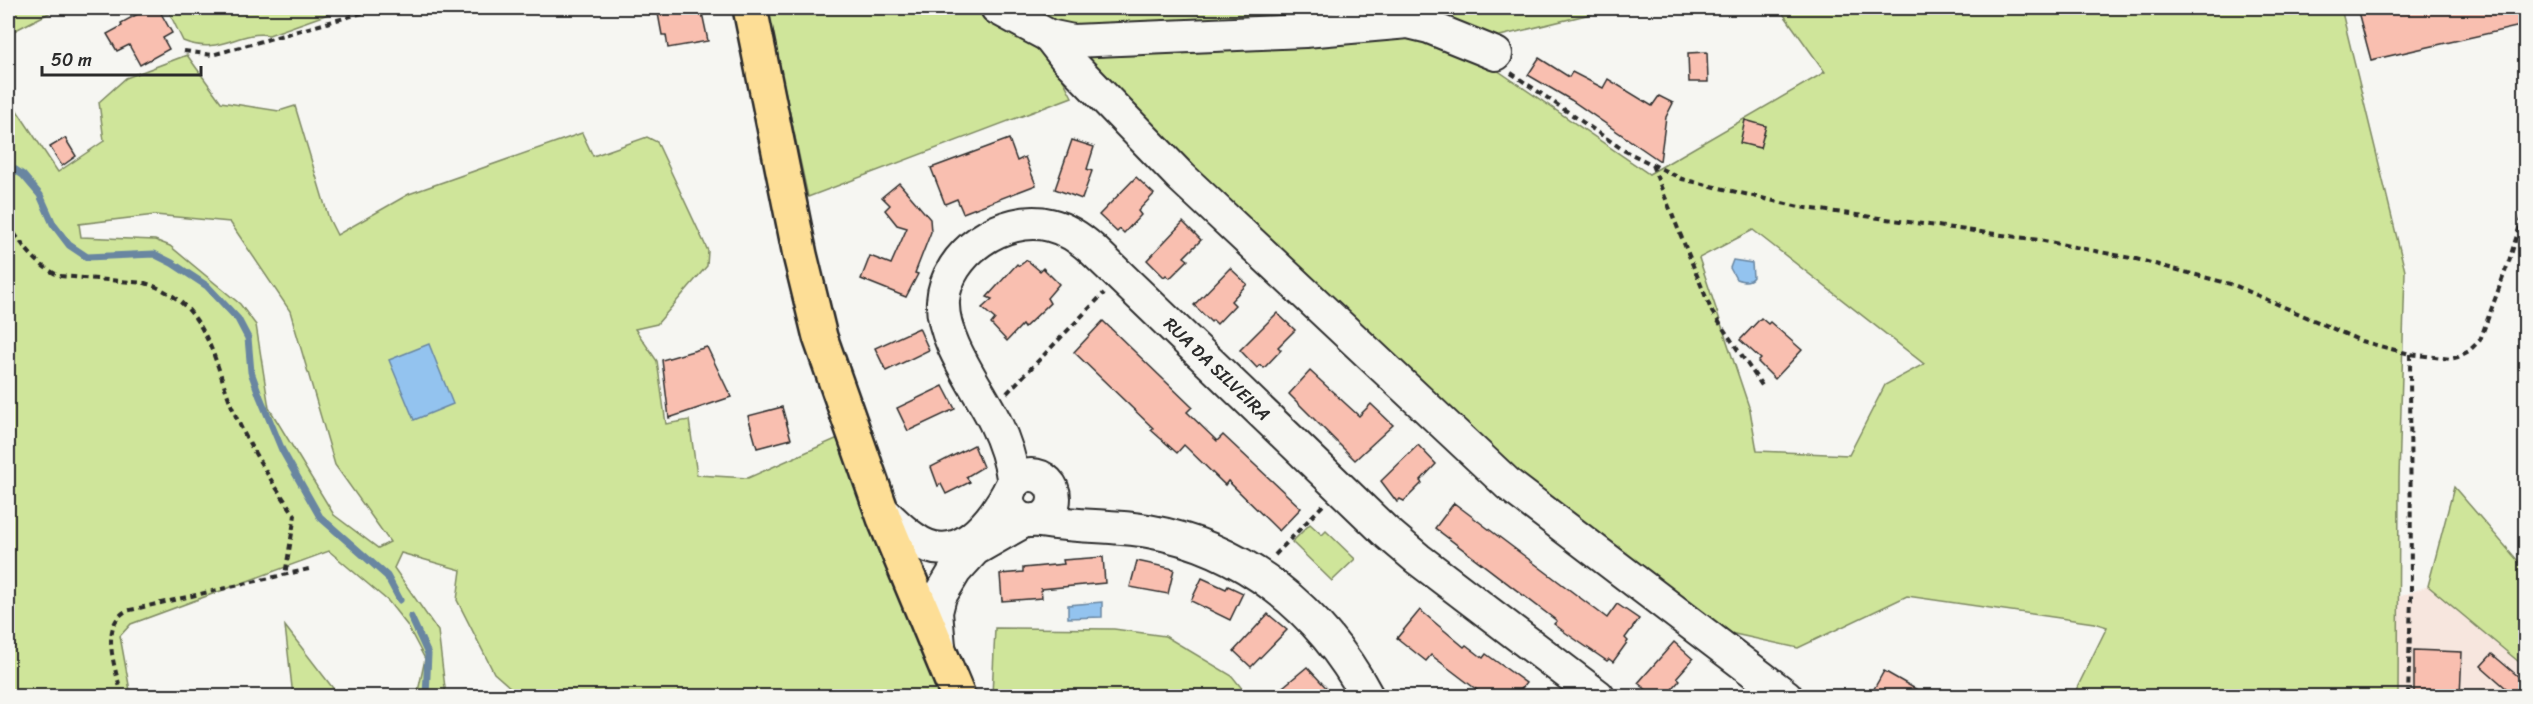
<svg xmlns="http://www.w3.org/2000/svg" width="2533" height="704" font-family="Sriracha,sans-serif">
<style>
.built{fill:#f7e6de}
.green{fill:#cfe59a;stroke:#7d8862;stroke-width:1.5;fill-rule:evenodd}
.water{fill:#93c3ef;stroke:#6986a1;stroke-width:1.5}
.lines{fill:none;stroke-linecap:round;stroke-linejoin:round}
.stream{stroke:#6986a1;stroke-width:7}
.building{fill:#f9bfb0;stroke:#2b2b2b;stroke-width:1.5}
.minor-casing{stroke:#2b2b2b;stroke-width:36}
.major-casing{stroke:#2b2b2b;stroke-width:38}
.path{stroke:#2b2b2b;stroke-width:4;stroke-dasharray:6 4.5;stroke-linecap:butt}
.minor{stroke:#f6f6f2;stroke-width:32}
.major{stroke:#fdde96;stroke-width:33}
.labels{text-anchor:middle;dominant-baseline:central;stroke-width:4.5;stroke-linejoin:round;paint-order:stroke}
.street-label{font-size:18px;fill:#2b2b2b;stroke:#f6f6f2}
</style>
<rect width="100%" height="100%" fill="#f6f6f2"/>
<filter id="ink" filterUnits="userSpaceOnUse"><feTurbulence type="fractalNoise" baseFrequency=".0167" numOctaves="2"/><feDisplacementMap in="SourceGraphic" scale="12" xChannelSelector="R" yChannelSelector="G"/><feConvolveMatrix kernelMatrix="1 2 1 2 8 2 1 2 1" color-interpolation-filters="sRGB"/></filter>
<g filter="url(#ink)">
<path class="built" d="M2428,586l97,81v29h-127v-99z"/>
<g class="green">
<path d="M8,8h51l-51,26z"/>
<path d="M167,8h178l-76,27c-31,-5 -49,21 -86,6z"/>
<path d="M767,8h211l24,9 43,28 27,52 -264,100z"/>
<path d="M1014,8h601l-115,28 -22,21 171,117 176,-102 -46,-64h562l64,263 -6,207 -1,218h-325l34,-69 -13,-4 -187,-27 -109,52 -68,-15 -257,-194 -398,-377 2,-28zM1753,230l171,134 -39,21 -36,70 -92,-4 -7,-41 -51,-152z"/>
<path d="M187,55l34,47 58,9 16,-5 34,113 8,16 72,-41 173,-61 11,23 54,-19 10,5 51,109 -1,15 -50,58 -22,5 22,32 9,63 23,-4 8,55 51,3 90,-40 109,258h-427l-26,-23 -37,-73 4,-30 -60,-17 -7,15 44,63 8,65h-29l8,-37 -18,-34 -19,-24 -59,-50 -198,73 -11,12 11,60h-123v-599l50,75 46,-31 -5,-39 27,-24zM155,215l75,7 60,89 45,154 55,77 -12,6 -44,-33 -65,-107 -13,-83 -16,-21 -70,-58 -15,-6 -74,-3 -2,-13z"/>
<path d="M2454,487l71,82v98l-97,-81z"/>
<path d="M1310,524l12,11 4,-4 29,28 -23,22 -40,-39z"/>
<path d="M285,626l54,70h-46z"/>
<path d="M995,628l119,1 51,7 67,40 16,20h-256z"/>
</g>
<g class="water">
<path d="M1733,260l19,3 1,14c-4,6 -11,4 -17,2l-6,-11z"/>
<path d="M429,344l24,60 -39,16 -25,-60z"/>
<path d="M1102,602v15l-34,1v-13z"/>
</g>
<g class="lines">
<g class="stream">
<path d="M8,165l15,10 17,20 13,29 16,21 18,12 67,-3 18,9 35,23 31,33 10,19 3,34 9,25 22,53 38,67 67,59 13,24"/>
<path d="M411,617l17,37 -2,42"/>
</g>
</g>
<g class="building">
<path d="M149,8h9l14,25 -9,5 6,11 -29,16 -11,-20 -12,6 -10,-17 15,-8 -1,-3z"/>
<path d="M657,8h44l7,33 -40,7 -2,-13h-4z"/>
<path d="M2357,8h164l4,17 -154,35z"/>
<path d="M1707,52l1,30h-19l-1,-29z"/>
<path d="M1539,58l30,19 3,-5 31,16 5,-9 44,27 7,-10 14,7 -7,14 -6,44 -89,-61 -43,-25z"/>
<path d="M1745,120l21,6 -6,22 -20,-5z"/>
<path d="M65,138l11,18 -14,10 -12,-19z"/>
<path d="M1009,139l8,22 8,-4 11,28 -73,28 -6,-14 -12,5 -14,-36z"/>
<path d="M1072,140l22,7 -7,22 5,2 -10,28 -27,-10z"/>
<path d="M1136,177l18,17 -16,17 3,4 -17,18 -4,-4 -3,3 -18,-17z"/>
<path d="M899,183l31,36 1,13 -16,41 3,1 -12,23 -45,-18 9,-23 21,8 16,-36 -10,-3 -12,-15 5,-5 -8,-8z"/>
<path d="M1183,222l18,18 -17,17 4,3 -18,18 -4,-3 -2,2 -17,-17z"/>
<path d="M1027,260l13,11 3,-3 16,16 -12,14 3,5 -26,25 -2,-3 -15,16 -16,-17 4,-5 -13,-11 10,-9 -5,-2 30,-33 2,2z"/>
<path d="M1230,268l17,16 -16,17 4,4 -18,19 -4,-4 -2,2 -17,-17z"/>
<path d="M1277,313l18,17 -17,17 3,3 -17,18 -4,-3 -3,3 -17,-18z"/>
<path d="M1761,318l7,6 2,-2 32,28 -27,29 -17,-17 3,-3 -21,-19z"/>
<path d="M1103,321l89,86 -5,5 30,29 6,-6 78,73 -22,23 -51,-50 -3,4 -41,-40 -7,8 -26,-23 2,-2 -79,-76z"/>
<path d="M919,328l10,22 -43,21 -11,-23z"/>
<path d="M707,347l24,50 -62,21 -7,-58z"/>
<path d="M1310,371l49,45 12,-12 22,21 -38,35 -66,-66z"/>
<path d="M943,386l12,23 -47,22 -11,-23z"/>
<path d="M782,407l9,32 -34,9 -9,-32z"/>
<path d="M974,445l9,22 -17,10 4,5 -24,12 -5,-10 -3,2 -7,-19z"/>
<path d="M1418,445l18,19 -16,17 2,2 -18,18 -4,-2 -3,3 -16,-21z"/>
<path d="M1454,503l153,115 10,-14 22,15 -14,19 3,3 -15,21 -4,-3 -2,2 -41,-28 -12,-9 3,-3 -122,-93z"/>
<path d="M1103,557l2,26 -64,6 1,9 -40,3 -2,-27 23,-2v-4l41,-4 -1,-4z"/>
<path d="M1137,561l37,8 -6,25 -38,-7z"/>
<path d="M1202,578l24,11 2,-3 15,7 -13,27 -39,-19z"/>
<path d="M1420,610l44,37 2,-2 17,13 3,-4 40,29 -10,13h-31l-54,-41 -5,6 -29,-23z"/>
<path d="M1268,614l19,16 -36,37 -17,-16z"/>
<path d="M1674,642l19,17 -16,18 3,3 -14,16h-12l-16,-13z"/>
<path d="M2414,650l48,2 -2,44h-46z"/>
<path d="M2492,654l34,29v13h-11l-34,-30z"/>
<path d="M1307,667l27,29h-62z"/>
<path d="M1884,671l44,25h-58z"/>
</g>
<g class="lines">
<g class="minor-casing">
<g id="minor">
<path d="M997,8l52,28 24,5 232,-10 103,-9 21,5 67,27"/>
<path d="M1049,36l17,22 115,119 328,308 277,211"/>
<circle cx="1031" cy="498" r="23"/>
<path d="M1014,483c-3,-21 -10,-43 -19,-61 -17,-35 -54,-82 -52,-121 3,-48 61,-87 107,-76 17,4 31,14 43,25l292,281 33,28 180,137"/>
<path d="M881,510c10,9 20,20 32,28 43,32 78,-14 97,-49"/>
<path d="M1034,520c38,7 77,5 114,11 97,17 173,80 219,165"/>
<path d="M939,646l-3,-34 4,-16 15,-25 20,-22 51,-29"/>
</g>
</g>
<g class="major-casing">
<path id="major" d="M750,8l50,247 20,82 64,181 74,178"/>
</g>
<g class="path">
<path d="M184,51l28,4 168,-47"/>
<path d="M1511,73l114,78 57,28 117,28 240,33 97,19 98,26 127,56 49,13 40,5 8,-2 11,-6 11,-11 29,-79 17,-55"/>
<path d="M1652,165l60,147 51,75"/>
<path d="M8,225c15,20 28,41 52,51l85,7c67,20 68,84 93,138 14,30 38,68 57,94l-10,60"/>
<path d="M1007,393l97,-100"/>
<path d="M1275,555l49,-51"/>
<path d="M122,696c-5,-24 -24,-69 4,-85l183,-42"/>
<path d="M2408,696l3,-98 -1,-244"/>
</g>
<use href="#minor" class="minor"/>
<use href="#major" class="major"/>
</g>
</g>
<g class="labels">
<g class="street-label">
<text transform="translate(1217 369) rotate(44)">RUA DA SILVEIRA</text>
</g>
</g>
<rect width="2533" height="704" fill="none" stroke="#f6f6f2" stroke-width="30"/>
<rect x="15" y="15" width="2503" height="674" fill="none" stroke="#2b2b2b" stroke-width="2" filter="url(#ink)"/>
<path d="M42 66v9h159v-9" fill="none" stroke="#2b2b2b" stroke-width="3"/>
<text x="51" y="66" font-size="18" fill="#2b2b2b" stroke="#f6f6f2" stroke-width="4.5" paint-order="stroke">50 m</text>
</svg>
